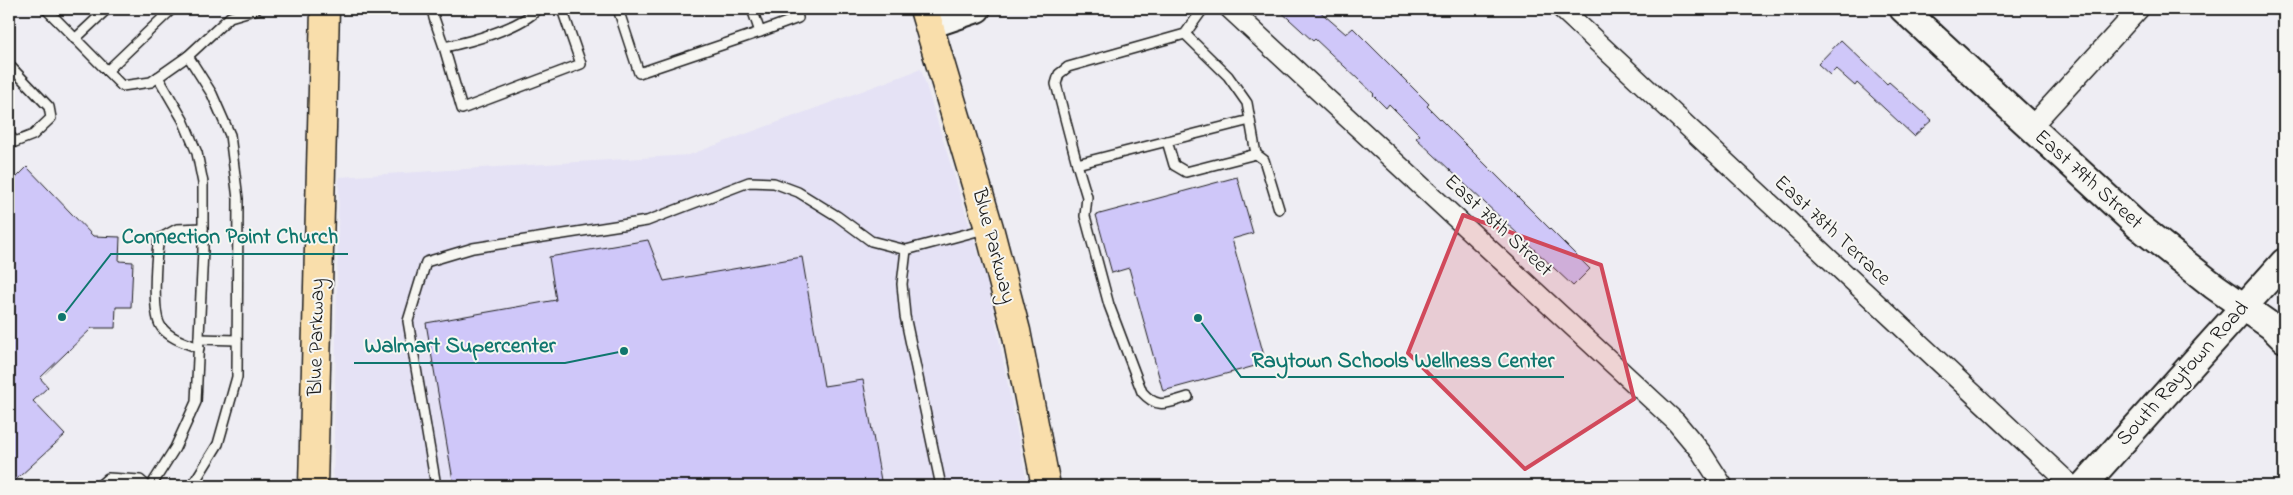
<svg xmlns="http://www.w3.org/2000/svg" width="2293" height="495" font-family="'Indie Flower',sans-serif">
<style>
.built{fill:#e5e2f5}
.building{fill:#cfc7f9;stroke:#1c1c1c}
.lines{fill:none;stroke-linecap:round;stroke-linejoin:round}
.lane-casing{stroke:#1c1c1c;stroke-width:12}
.street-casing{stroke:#1c1c1c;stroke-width:22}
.secondary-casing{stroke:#1c1c1c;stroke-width:30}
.highway-casing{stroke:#1c1c1c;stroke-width:31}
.lane{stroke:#f6f6f2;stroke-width:9}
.street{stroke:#f6f6f2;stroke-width:19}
.secondary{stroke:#f6f6f2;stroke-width:26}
.highway{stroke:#f9deab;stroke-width:28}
.marked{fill:#d1495b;fill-opacity:0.2;stroke:#d1495b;stroke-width:4;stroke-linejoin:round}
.labels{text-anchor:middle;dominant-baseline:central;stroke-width:4;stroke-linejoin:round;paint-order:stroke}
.street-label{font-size:21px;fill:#1c1c1c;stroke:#f6f6f2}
.leader{fill:none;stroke:#0f766e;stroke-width:2}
.callout-dot{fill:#0f766e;stroke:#f6f6f2;stroke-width:2}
.callout-label{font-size:22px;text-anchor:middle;font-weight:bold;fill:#0f766e;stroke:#f6f6f2;stroke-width:4;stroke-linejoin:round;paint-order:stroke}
</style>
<rect width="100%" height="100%" fill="#eeedf3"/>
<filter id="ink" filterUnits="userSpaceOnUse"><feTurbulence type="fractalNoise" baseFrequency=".02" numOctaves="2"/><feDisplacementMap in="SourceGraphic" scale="10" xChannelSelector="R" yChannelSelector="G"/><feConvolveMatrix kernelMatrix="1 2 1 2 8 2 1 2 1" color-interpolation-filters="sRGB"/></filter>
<g filter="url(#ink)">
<path class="built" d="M921,69l67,215 40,202h-695l6,-309 350,-22z"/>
<g class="building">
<path d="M1278,9h39l29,25 7,-6 76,76 -2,2 163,163 -17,17 -157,-148 4,-3 -31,-31 -3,4 -13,-13 1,-1 -59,-55 -2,2z"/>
<path d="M1841,40l46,44 2,-2 43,38 -18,16 -57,-53 -2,3 -19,-17 -6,6 -12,-11z"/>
<path d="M27,167l66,69 27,1 -1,24 14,1 -2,45h-15l-1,21h-23l-52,50 8,9 -15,14 32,34 -56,51v-301z"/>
<path d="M1237,177l16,56 -21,6 34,124 -103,28 -34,-123 -17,5 -16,-58z"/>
<path d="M648,240l16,41 138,-24 22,129 39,-6 19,106h-56l-1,-2 -15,2h-356l-28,-163 130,-23 -7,-43z"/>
</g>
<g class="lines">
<g class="lane-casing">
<g id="lane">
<path d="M46,9l76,77 29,-4 37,-26"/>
<path d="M432,9l2,9 10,29c26,-5 76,-19 94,-38"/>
<path d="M618,9l21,64 121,-41 -8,-23"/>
<path d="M760,32l38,-14 -3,-9"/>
<path d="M1185,34l43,42 19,27 3,17 -173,44 -21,-80 3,-10 9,-7 117,-33 18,-25"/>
<path d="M75,39l32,-30"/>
<path d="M444,47l18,62 119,-45 -19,-55"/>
<path d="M9,65l40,42 2,11 -18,17 -18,7 -6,-7"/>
<path d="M107,71l65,-62"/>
<path d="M1167,141l7,24 12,7 70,-18 -6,-34"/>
<path d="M1256,154l8,6 15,49"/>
<path d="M1077,164l10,33 -2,19 24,89 33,87c16,18 25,11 46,5"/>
<path d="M199,339l38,1"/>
<path d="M199,348c-13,-5 -28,-9 -37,-20 -11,-12 -6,-73 -3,-89l18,-10 26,-1"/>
<path d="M99,486l9,-8 32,2 7,6"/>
<path d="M151,486l24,-38 21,-46 7,-153v-66l-6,-30 -14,-33 -25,-43"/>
<path d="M192,486l26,-42 19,-67 1,-178 -8,-64 -18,-41 -24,-38 42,-39 27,-8"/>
<path d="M436,486l-28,-165 18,-59 47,-14 174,-27 102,-39 25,1 24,9 39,24 34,25 35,9"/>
<path d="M941,486l-36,-170 -3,-32 4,-34 79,-21"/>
</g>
</g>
<g class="street-casing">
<g id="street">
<path d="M1230,9l446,413 25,30 22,34"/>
<path d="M1562,9l510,477"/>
<path d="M2030,128l109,-119"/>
</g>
</g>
<g class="secondary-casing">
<g id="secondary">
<path d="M1903,9l234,216 77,61 57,40 13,13"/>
<path d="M930,25l47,-16"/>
<path d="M2083,486l201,-224"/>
</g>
</g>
<g class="highway-casing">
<g id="highway">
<path d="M924,9l65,219 27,103 30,155"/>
<path d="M313,486l12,-477"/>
</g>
</g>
<use href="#lane" class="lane"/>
<use href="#street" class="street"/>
<use href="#secondary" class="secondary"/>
<use href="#highway" class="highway"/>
</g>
</g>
<path class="marked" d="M1463,215l138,50 33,134 -109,70 -117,-116z"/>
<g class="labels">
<g class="street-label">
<text transform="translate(2088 180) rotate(42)">East 79th Street</text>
<text transform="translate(1498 226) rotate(43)">East 78th Street</text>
<text transform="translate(1832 231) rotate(43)">East 78th Terrace</text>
<text transform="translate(993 246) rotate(75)">Blue Parkway</text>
<text transform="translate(317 337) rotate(-89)">Blue Parkway</text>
<text transform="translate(2183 374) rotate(-48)">South Raytown Road</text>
</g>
</g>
<path class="leader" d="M62 317L111 254H348M624 351L565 363H354M1198 318L1241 377H1564"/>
<g class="callout-dot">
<circle cx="62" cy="317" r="5"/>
<circle cx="624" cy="351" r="5"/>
<circle cx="1198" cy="318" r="5"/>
</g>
<g class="callout-label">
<text x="230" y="243">Connection Point Church</text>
<text x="460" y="352">Walmart Supercenter</text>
<text x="1403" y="367">Raytown Schools Wellness Center</text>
</g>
<rect width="2293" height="495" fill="none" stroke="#f6f6f2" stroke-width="30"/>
<rect x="15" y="15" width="2263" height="465" fill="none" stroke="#1c1c1c" stroke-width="2" filter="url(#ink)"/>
</svg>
